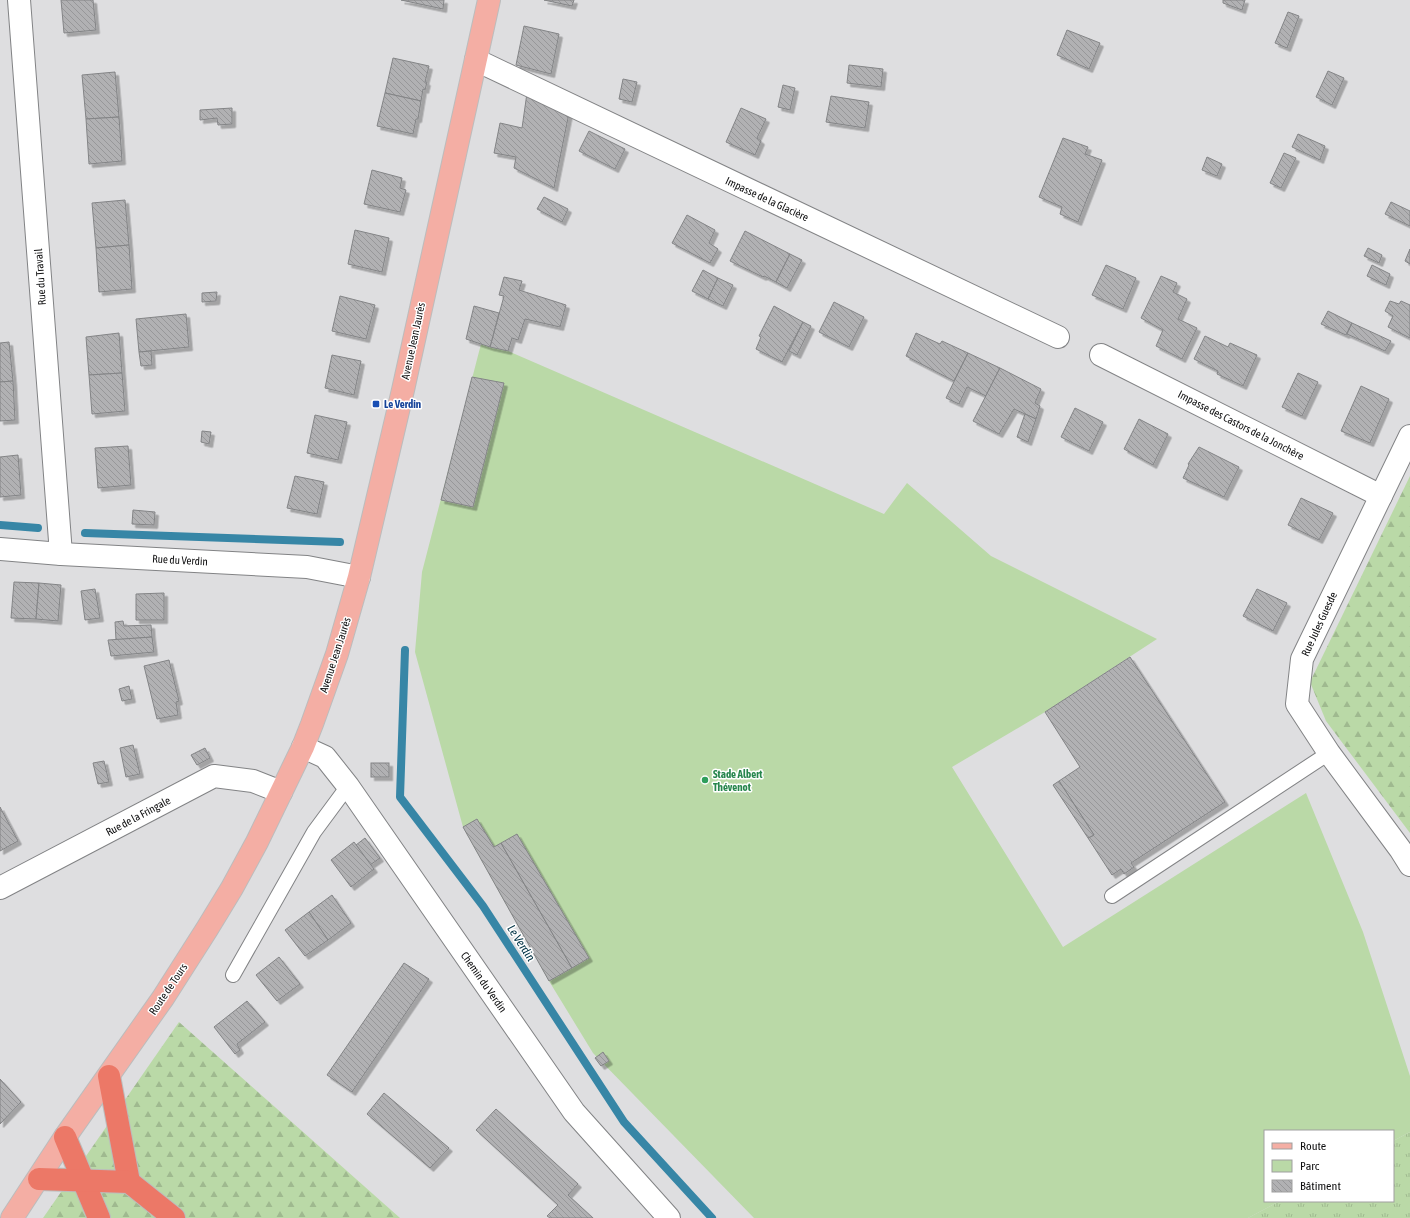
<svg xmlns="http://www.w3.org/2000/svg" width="1410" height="1218" font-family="'Asap Condensed',sans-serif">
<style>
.grass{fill:url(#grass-tufts)}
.forest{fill:url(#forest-firs)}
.park{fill:#bad9a7}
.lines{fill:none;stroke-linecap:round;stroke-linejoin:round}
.stream{stroke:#3786a6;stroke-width:8}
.building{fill:url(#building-back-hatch);stroke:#838486;filter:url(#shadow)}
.lane-casing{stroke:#828385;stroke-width:16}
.street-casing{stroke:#828385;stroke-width:24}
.primary-casing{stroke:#bcbcbc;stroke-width:24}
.highway-casing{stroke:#bcbcbc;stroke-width:24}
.lane{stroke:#fff;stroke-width:14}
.street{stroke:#fff;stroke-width:22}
.primary{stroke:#f4aea4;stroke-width:22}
.highway{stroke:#ec7867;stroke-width:22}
.transit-dot{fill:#1a4fb4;stroke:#fff;stroke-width:1.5}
.leisure-dot{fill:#2e9e5b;stroke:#fff;stroke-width:1.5}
.labels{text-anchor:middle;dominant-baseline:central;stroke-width:3;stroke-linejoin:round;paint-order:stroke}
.street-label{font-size:11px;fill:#0e0e0f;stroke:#fff}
.transit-label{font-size:11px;font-weight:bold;fill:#164399;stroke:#fff;text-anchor:start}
.leisure-label{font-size:11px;font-weight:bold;fill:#27864d;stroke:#fff;text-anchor:start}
.water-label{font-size:12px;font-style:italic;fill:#003244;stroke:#fff}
</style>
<defs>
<pattern id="grass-tufts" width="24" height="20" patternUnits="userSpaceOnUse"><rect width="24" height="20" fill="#bad9a7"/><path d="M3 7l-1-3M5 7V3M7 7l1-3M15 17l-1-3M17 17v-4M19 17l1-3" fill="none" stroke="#9fb98f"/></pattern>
<pattern id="forest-firs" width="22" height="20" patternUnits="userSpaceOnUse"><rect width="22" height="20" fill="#bad9a7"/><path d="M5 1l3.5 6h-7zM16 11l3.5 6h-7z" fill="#9fb98f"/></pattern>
<pattern id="building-back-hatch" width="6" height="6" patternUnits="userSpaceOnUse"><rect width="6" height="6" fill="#b1b1b3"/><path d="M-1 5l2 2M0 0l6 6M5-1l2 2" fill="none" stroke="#979799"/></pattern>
<filter id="shadow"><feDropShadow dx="3.5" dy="3.5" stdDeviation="0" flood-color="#0004"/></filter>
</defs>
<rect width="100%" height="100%" fill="#dedee0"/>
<path class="grass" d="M1410,1132v86h-162l32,-17h113v-60z"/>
<g class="forest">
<path d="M1410,476v357l-84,-112 -16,-39z"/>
<path d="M179,1022l221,196h-357z"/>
</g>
<path class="park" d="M481,344l27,7 376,163 23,-31 84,73 166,83 -112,73 -93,55 111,180 243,-154 57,139 47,144v56l-17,9v-10h-128v70h15l-32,17h-494l-161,-165 -44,-72 -86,-154 -48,-175 7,-80z"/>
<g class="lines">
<g class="stream">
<path d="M0,525l38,3"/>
<path d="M85,533l255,9"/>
<path d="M405,650l-5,147 83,109 141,216 88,96"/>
</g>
</g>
<g class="building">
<path d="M61,0h32l3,30 -32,3z"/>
<path d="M401,0h43l-1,9z"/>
<path d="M544,0h30l-2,6z"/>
<path d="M1223,0h22l-3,10 -19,-7z"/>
<path d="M1288,12l11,4 -12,32 -12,-5z"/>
<path d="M524,26l35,8 -8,40 -35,-9z"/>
<path d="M1067,30l33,13 -11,26 -32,-14z"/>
<path d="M393,58l36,8 -4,16h2l-2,8 -2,-1 -2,12 -36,-8z"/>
<path d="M849,65l34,4 -2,18 -34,-4z"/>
<path d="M1328,71l16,7 -12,27 -16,-8z"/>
<path d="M115,72l4,45 -33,2 -4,-44z"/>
<path d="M623,79l14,3 -5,20 -13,-3z"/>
<path d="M783,85l12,3 -5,22 -12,-3z"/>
<path d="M385,93l36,8 -3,18h-2l-3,15 -36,-8z"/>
<path d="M527,93l42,20 -15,75 -40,-20 2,-11 -22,-4 6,-30 22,5z"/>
<path d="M831,96l38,6 -4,26 -39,-6z"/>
<path d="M232,108v16l-14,1 -1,-7 -17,2v-10z"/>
<path d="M741,108l25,11 -9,19 4,3 -6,14 -29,-13z"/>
<path d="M119,117l3,44 -33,3 -3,-45z"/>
<path d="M589,131l36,18 -10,20 -36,-18z"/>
<path d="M1298,134l27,12 -5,14 -28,-13z"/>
<path d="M1063,138l25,9 -3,7 17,6 -24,62 -18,-8 2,-7 -23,-10z"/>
<path d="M1284,153l12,5 -15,30 -11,-5z"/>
<path d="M1207,157l15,7 -5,12 -15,-6z"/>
<path d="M372,170l30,8 -2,10 6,2 -6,22 -36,-8z"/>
<path d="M544,197l24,12 -6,13 -25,-13z"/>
<path d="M125,200l4,45 -33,3 -4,-45z"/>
<path d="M1391,202l19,9v15l-25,-12z"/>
<path d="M687,215l28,15 -6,13 9,6 -8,14 -38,-20z"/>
<path d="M355,230l34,8 -7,34 -34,-8z"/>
<path d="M745,231l45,23 -14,28 -12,-6 -1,1 -33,-16z"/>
<path d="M129,245l3,44 -33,3 -3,-44z"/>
<path d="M1368,248l14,7 -3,8 -15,-7z"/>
<path d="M1410,249v15l-5,-3z"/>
<path d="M790,254l12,6 -15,28 -11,-6z"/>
<path d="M1106,265l30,13 -13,31 -31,-14z"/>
<path d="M1372,265l18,9 -4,11 -19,-9z"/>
<path d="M703,270l15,8 -10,21 -16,-8z"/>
<path d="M1161,276l16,7 -4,9 14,7 -9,20 19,9 -15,31 -26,-13 7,-16 -22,-12z"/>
<path d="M504,277l18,4 -3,9 47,15 -6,22 -35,-8 -7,21 -6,-2 -4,13 -18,-4 14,-51 -5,-1z"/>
<path d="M718,278l15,7 -10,21 -15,-7z"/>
<path d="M217,292l-1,9 -14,1v-9z"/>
<path d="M340,296l35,9 -9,34 -34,-8z"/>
<path d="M1390,301l9,3 2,-3 9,4v33l-22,-11 5,-11 -8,-5z"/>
<path d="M834,302l30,15 -15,30 -30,-15z"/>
<path d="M474,306l25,7 -9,34 -24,-8z"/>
<path d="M774,306l29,16 -21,40 -26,-13 5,-12 -2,-1z"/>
<path d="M1328,311l24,12 -6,12 -25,-11z"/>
<path d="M186,314l3,33 -50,5 -3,-33z"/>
<path d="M803,322l8,4 -14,29 -8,-4z"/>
<path d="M1352,323l39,18 -6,10 -38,-17z"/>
<path d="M119,333l3,40 -33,2 -3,-38z"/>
<path d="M916,333l24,11 2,-3 26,12 -14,28 -48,-25z"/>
<path d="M1205,336l23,11 2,-4 27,12 -14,31 -26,-12 1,-3 -24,-12z"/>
<path d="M9,342l4,39 -13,1v-39z"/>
<path d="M151,351l1,14 -11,1 -2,-14z"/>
<path d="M968,353l32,15 -14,28 -19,-9 -8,17 -13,-6z"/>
<path d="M332,355l29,6 -7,34 -29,-7z"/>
<path d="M1000,368l41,21 -6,14 5,3 -4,13 -22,-10 -15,25 -26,-13z"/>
<path d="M122,373l3,38 -33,3 -3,-39z"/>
<path d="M1298,373l20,9 -16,34 -20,-9z"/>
<path d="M472,377l32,6 -31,124 -32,-7z"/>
<path d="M13,381l2,39 -15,1v-39z"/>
<path d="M1361,386l28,13 -19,44 -29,-12z"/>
<path d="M1075,408l28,14 -14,29 -28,-14z"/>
<path d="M1025,414l11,5 -8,23 -11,-5z"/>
<path d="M315,415l32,7 -9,38 -31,-7z"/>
<path d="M1139,419l29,15 -15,31 -29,-16z"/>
<path d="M202,431l9,1 -2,12 -8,-2z"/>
<path d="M128,446l3,39 -33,3 -3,-40z"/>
<path d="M1199,447l40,20 -15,30 -41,-19 6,-13 -1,-1z"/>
<path d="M18,455l3,40 -21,2v-40z"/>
<path d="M295,476l29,6 -7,32 -30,-6z"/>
<path d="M1301,498l32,15 -14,27 -31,-15z"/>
<path d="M133,510l22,2 -1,13 -22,-1z"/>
<path d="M14,582l25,1 -3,36 -25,-1z"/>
<path d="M39,583l22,2 -3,36 -22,-2z"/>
<path d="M95,589l5,29 -15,2 -4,-29z"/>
<path d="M1257,589l30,14 -14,28 -30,-15z"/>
<path d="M164,593v27h-28v-26z"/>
<path d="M123,621l1,5 27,-1 1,12 -36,3 -1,-18z"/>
<path d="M152,637l2,15 -43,4 -3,-16z"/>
<path d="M1130,657l95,145 -94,61 3,4 -10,7 -3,-5 -9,6 -24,-37 6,-3 -35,-54 21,-14 -35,-55z"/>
<path d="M169,660l10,41 -3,1 2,13 -21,4 -13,-53z"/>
<path d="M129,686l3,13 -10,2 -3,-12z"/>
<path d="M133,745l7,29 -14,3 -6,-29z"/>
<path d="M205,748l5,10 -13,7 -6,-10z"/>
<path d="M104,761l5,21 -11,2 -5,-21z"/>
<rect x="371" y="763" width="18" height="14"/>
<path d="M1059,781l35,54 -6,3 -35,-53z"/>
<path d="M0,807l18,34 -18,10z"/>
<path d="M477,819l17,28 7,-4 71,125 -23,13 -86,-154z"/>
<path d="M517,834l72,124 -17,10 -71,-125z"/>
<path d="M365,838l15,20 -10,7 -14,-20z"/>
<path d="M354,842l20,27 -23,18 -20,-27z"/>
<path d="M332,895l19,28 -23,17 -19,-28z"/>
<path d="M309,912l19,28 -23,16 -20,-26z"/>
<path d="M279,957l21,27 -23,17 -21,-26z"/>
<path d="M404,963l25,16 -77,113 -25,-17z"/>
<path d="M247,1001l18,21 -28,22 3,6 -5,4 -21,-27z"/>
<path d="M603,1052l6,9 -8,5 -6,-8z"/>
<path d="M0,1079l21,23 -21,22z"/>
<path d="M384,1093l65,55 -19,20 -63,-54z"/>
<path d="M496,1109l82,75 -10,11 25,23h-43l-3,-2 11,-11 -82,-75z"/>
</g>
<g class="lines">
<g class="lane-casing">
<g id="lane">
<path d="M1112,896l217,-143"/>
<path d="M233,975l81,-143 34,-46"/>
</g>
</g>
<g class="street-casing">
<g id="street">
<path d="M19,0l42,554"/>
<path d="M476,60l582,277"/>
<path d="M1101,355l280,141"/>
<path d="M1410,436l-108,223 -5,45 32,49 71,96 10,16"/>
<path d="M0,549l61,5 246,13 52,10"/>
<path d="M303,747l22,10 23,29 226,326 95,106"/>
<path d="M0,888l214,-112 39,5 28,11"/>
</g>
</g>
<g class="primary-casing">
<path id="primary" d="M12,1218l53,-81 98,-139 44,-69 25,-41 25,-46 46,-95 9,-23 25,-70 22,-77 44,-187 86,-390"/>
</g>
<g class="highway-casing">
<g id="highway">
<path d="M109,1076l20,106"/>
<path d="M65,1137l34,81"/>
<path d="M39,1179l90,3 45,36"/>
</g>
</g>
<use href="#lane" class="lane"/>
<use href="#street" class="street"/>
<use href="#primary" class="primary"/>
<use href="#highway" class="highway"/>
</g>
<rect class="transit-dot" x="372" y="400" width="8" height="8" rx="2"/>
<circle class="leisure-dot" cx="705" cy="780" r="4"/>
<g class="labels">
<g class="street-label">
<text transform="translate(767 199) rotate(25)">Impasse de la Glacière</text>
<text transform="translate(40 277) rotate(-94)">Rue du Travail</text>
<text transform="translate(413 341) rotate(-78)">Avenue Jean Jaurès</text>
<text transform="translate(1241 425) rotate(27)">Impasse des Castors de la Jonchère</text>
<text transform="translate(180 560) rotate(3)">Rue du Verdin</text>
<text transform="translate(1319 624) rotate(-65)">Rue Jules Guesde</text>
<text transform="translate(335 655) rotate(-72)">Avenue Jean Jaurès</text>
<text transform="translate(138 816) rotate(-28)">Rue de la Fringale</text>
<text transform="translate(484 982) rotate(55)">Chemin du Verdin</text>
<text transform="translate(168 989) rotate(-56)">Route de Tours</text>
</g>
<g class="transit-label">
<text x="384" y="404">Le Verdin</text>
</g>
<g class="leisure-label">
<text x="713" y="774">Stade Albert<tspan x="713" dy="13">Thévenot</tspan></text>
</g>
<g class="water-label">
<text transform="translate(521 943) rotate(57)">Le Verdin</text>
</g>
</g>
<rect x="1264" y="1130" width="130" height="72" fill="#ffffff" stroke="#9f9f9f"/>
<rect x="1272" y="1143" width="20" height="6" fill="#f4aea4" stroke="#9f9f9f"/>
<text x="1300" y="1150" font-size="12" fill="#0e0e0f">Route</text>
<rect x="1272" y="1160" width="20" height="12" fill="#bad9a7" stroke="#9f9f9f"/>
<text x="1300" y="1170" font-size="12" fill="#0e0e0f">Parc</text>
<rect x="1272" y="1180" width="20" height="12" fill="url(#building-back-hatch)" stroke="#9f9f9f"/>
<text x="1300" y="1190" font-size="12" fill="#0e0e0f">Bâtiment</text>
</svg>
